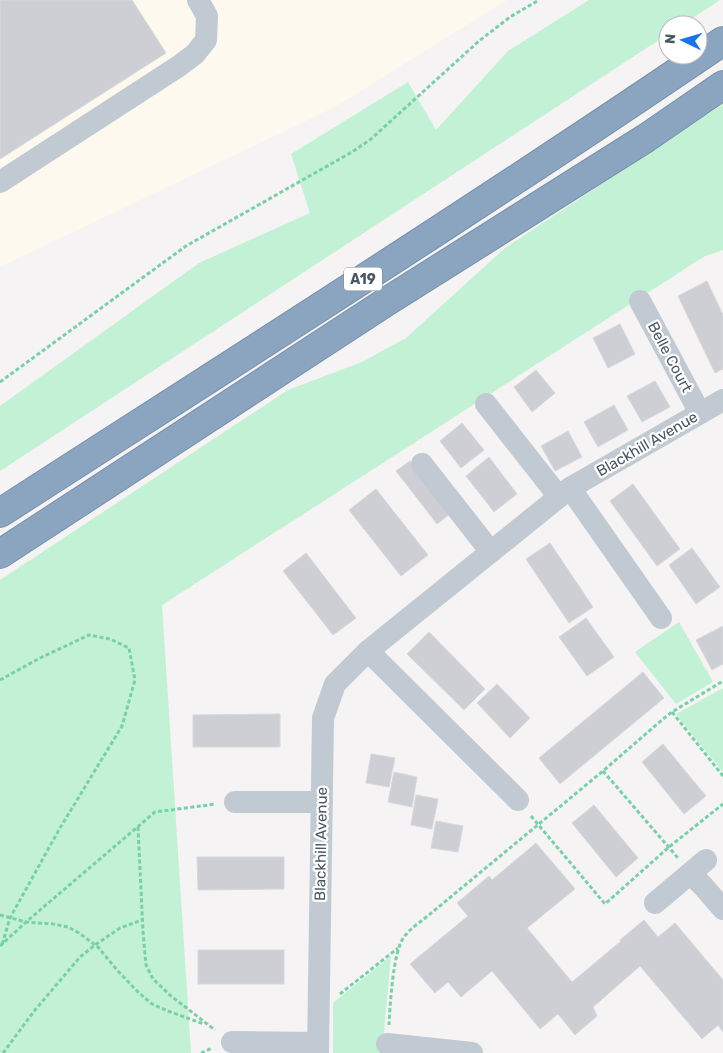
<svg xmlns="http://www.w3.org/2000/svg" width="723" height="1053" font-family="Rubik,sans-serif">
<style>
.commercial{fill:#fdf9ef}
.green{fill:#c3f1d5}
.building{fill:#cdcfd5;stroke:#d7d9de}
.lines{fill:none;stroke-linecap:round;stroke-linejoin:round}
.highway-casing{stroke:#7690ad;stroke-width:30}
.path{stroke:#7ad0a6;stroke-width:3;stroke-dasharray:4 2.5;stroke-linecap:butt}
.minor{stroke:#c1cad2;stroke-width:22}
.highway{stroke:#8ba5c1;stroke-width:28}
.labels{text-anchor:middle;dominant-baseline:central;stroke-width:4.5;stroke-linejoin:round;paint-order:stroke}
.shield{fill:#fff;stroke:#808990;stroke-width:1}
.shield-label{font-size:14px;font-weight:bold;fill:#4a5661}
.street-label{font-size:15px;fill:#4a5661;stroke:#fff}
</style>
<rect width="100%" height="100%" fill="#f5f3f3"/>
<path class="commercial" d="M0,0h507l-172,107 -335,160z"/>
<g class="green">
<path d="M589,0h131l-38,25h-14v9l-668,437v-65l199,-143 111,-50 -19,-59 117,-72 28,48 72,-79z"/>
<path d="M723,104v146l-18,6 -543,349 29,448h-191v-473l288,-190 74,-28 44,-24 99,-90z"/>
<path d="M679,622l34,60 -37,22 -41,-52z"/>
<path d="M723,688v83h-1l-46,-57z"/>
<path d="M391,956l-9,97h-49v-50z"/>
</g>
<g class="building">
<path d="M0,0h132l34,53 -166,106z"/>
<path d="M707,281l16,34v54l-8,4 -37,-77z"/>
<path d="M620,324l15,30 -27,14 -15,-30z"/>
<path d="M536,370l19,23 -23,19 -18,-25z"/>
<path d="M655,381l15,26 -28,15 -15,-26z"/>
<path d="M614,405l14,25 -30,17 -14,-25z"/>
<path d="M462,423l22,27 -23,18 -21,-27z"/>
<path d="M568,431l14,26 -27,14 -14,-25z"/>
<path d="M489,457l28,37 -23,18 -28,-36z"/>
<path d="M410,461l41,52 -14,11 -41,-53z"/>
<path d="M633,484l47,65 -23,17 -47,-65z"/>
<path d="M376,489l52,66 -27,21 -52,-66z"/>
<path d="M550,543l43,64 -24,16 -43,-64z"/>
<path d="M692,548l28,39 -24,17 -27,-39z"/>
<path d="M306,553l50,65 -23,17 -50,-64z"/>
<path d="M586,618l28,39 -27,19 -28,-39z"/>
<path d="M723,626v38l-11,6 -16,-30z"/>
<path d="M429,632l56,57 -21,21 -57,-56z"/>
<path d="M643,672l21,26 -104,86 -21,-26z"/>
<path d="M497,684l33,34 -20,20 -33,-35z"/>
<path d="M280,714v33h-87v-32z"/>
<path d="M663,744l43,52 -22,18 -42,-52z"/>
<path d="M371,754l24,4 -6,29 -23,-4z"/>
<path d="M394,772l23,5 -5,30 -24,-5z"/>
<path d="M416,795l22,4 -6,30 -21,-4z"/>
<path d="M594,805l44,53 -22,19 -44,-54z"/>
<path d="M436,821l27,5 -5,26 -27,-4z"/>
<path d="M536,843l39,46 -48,39 45,54 49,-41 -1,-1 24,-20 14,17 17,-14 48,57v52l-5,-7 -16,14 -62,-73 -47,41 4,9 -22,19 -17,-21 -18,15 -48,-58 -31,26 -13,-15 -13,11 -25,-29 58,-48 -11,-13 32,-27 3,4z"/>
<path d="M197,857h87v32l-86,1z"/>
<rect x="198" y="950" width="86" height="34"/>
</g>
<g class="lines">
<g class="highway-casing">
<g id="highway">
<path d="M0,513c242,-156 485,-310 723,-472"/>
<path d="M0,554l386,-252 260,-164 77,-53"/>
</g>
</g>
<g class="path">
<path d="M0,382l186,-136 166,-94 19,-13 108,-98 31,-24 29,-17"/>
<path d="M0,680l40,-22 49,-23 21,4 19,9 6,32 -13,46 -62,102 -50,90 -8,27"/>
<path d="M672,712l51,64"/>
<path d="M603,771l75,87"/>
<path d="M531,816l74,88 64,-57 54,-43"/>
<path d="M138,827l5,105 3,33 7,14 18,17 44,34"/>
<path d="M0,915l26,7 27,2 15,3 11,6 19,14 19,23 21,22 14,12 16,7 36,13"/>
<path d="M0,946l26,-24 129,-110 61,-8"/>
<path d="M340,994l58,-46"/>
<path d="M389,1025c1,-20 4,-74 15,-88 5,-7 13,-13 20,-18l179,-148 60,-52 9,-7 51,-31"/>
<path d="M3,1053l32,-43 45,-53 15,-12 25,-17 22,-8"/>
<path d="M201,1053l11,-5"/>
</g>
<g class="minor">
<path d="M0,182l179,-116 16,-12 11,-14 1,-24 -9,-16"/>
<path d="M640,301l60,112"/>
<path d="M486,404l73,93"/>
<path d="M422,464l69,88"/>
<path d="M570,488l91,130"/>
<path d="M368,651l150,149"/>
<path d="M235,802h87"/>
<path d="M691,874l12,12 20,23"/>
<path d="M655,903l51,-43"/>
<path d="M232,1042l86,1"/>
<path d="M387,1044l85,9"/>
<path d="M318,1053l5,-335 12,-34 33,-33 202,-163 153,-88"/>
</g>
<use href="#highway" class="highway"/>
</g>
<g class="labels">
<rect class="shield" x="344" y="267.5" width="38" height="23" rx="4"/>
<g class="shield-label">
<text x="363" y="279">A19</text>
</g>
<g class="street-label">
<text transform="translate(670 357) rotate(62)">Belle Court</text>
<text transform="translate(647 444) rotate(-30)">Blackhill Avenue</text>
<text transform="translate(321 844) rotate(-89)">Blackhill Avenue</text>
</g>
</g>
<g transform="translate(683 40) rotate(275)"><circle r="24" fill="#ffffff" stroke="#b7bbc0"/>
<path d="M0-4L9 19L0 12L-9 19Z" fill="#1a73e8"/>
<text y="-8" font-size="14" font-weight="bold" text-anchor="middle" fill="#4a5661">N</text>
</g>
</svg>
